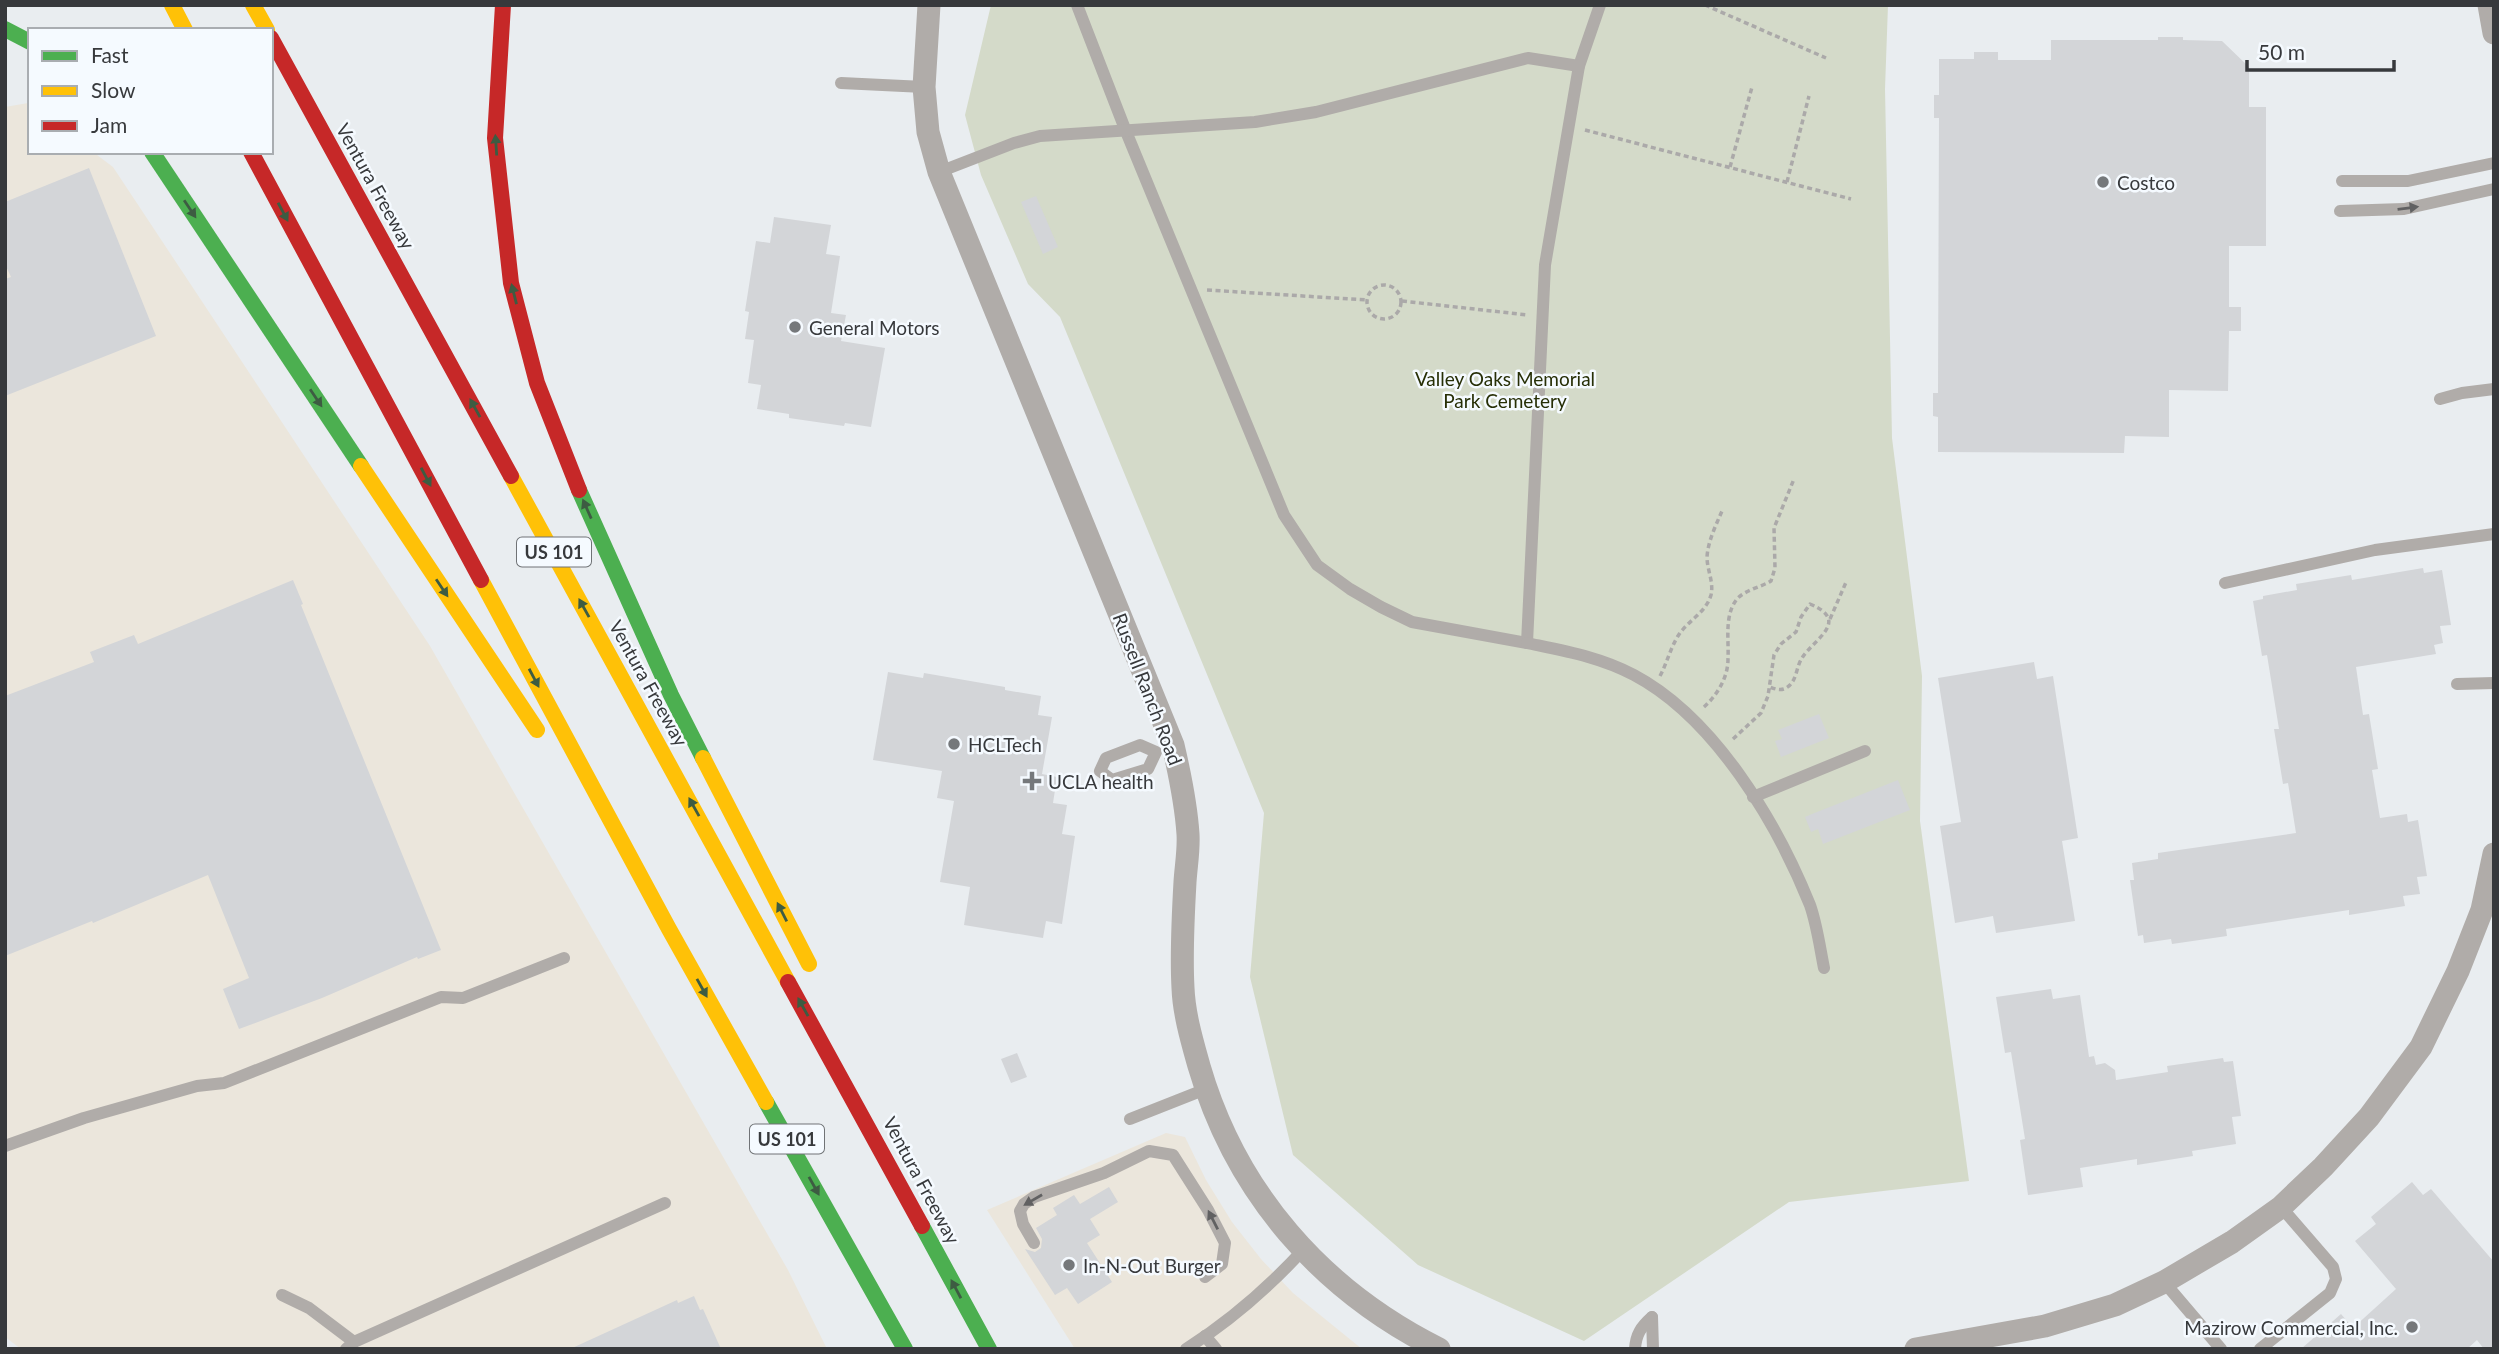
<svg xmlns="http://www.w3.org/2000/svg" width="2499" height="1354" font-family="Lato,sans-serif">
<style>
.commercial{fill:#ebe6dc}
.green{fill:#d4dac9}
.building{fill:#d3d5d8}
.lines{fill:none;stroke-linecap:round;stroke-linejoin:round}
.path{stroke:#aba9a9;stroke-width:3.5;stroke-dasharray:5 3.5;stroke-linecap:butt}
.lane{stroke:#b0aca9;stroke-width:12}
.street{stroke:#b0aca9;stroke-width:23}
.fast{stroke:#4caf50;stroke-width:16}
.slow{stroke:#ffc107;stroke-width:16}
.jam{stroke:#c62828;stroke-width:16}
.oneway{fill:#3d5c42}
.oneway2{fill:#616162}
.poi-dot{fill:#75787b;stroke:#f5faff;stroke-width:2.5}
.labels{text-anchor:middle;dominant-baseline:central;stroke-width:5;stroke-linejoin:round;paint-order:stroke}
.shield{fill:#f5faff;stroke:#707376;stroke-width:2}
.shield-label{font-size:18px;font-weight:bold;fill:#37393c}
.poi-label{font-size:19px;fill:#37393c;stroke:#f5faff;text-anchor:start}
.street-label{font-size:19px;fill:#37393c;stroke:#f5faff}
.park-label{font-size:19px;fill:#272f06;stroke:#f5faff}
</style>
<rect width="100%" height="100%" fill="#e9edf0"/>
<g class="commercial">
<path d="M28,103l2,2v47h63l20,15 317,479 358,624 39,79h-806l-16,-12v-1230z"/>
<path d="M1166,1133l19,4 21,43 26,42 29,37 32,34 69,56h-287l-88,-139z"/>
</g>
<path class="green" d="M991,5h897l-3,84 7,349 30,238 -2,145 49,360 -180,21 -205,139 -166,-76 -125,-110 -43,-178 14,-164 -204,-496 -32,-33 -47,-109 -16,-60z"/>
<g class="building">
<path d="M2158,37h25v3l39,1 27,26v40h17v139h-37v61h12v24h-12l-1,60 -59,-1v47l-44,-1 -1,17 -186,-1v-35l-5,-1v-23h5l1,-275h-5v-23h5v-36h35v-7h24v8h53v-20h107z"/>
<path d="M89,168l67,168 -151,60v-117l6,-2 -6,-13v-62z"/>
<path d="M1036,196l22,51 -15,7 -22,-52z"/>
<path d="M774,217l57,8 -5,29 14,2 -9,57 15,2 -5,26 44,7 -14,79 -26,-4 -1,3 -55,-8v-4l-32,-5 4,-24 -13,-2 6,-43 -9,-1 4,-27 -4,-1 11,-70 14,2z"/>
<path d="M2423,568l1,5 18,-3 9,55 -11,1 3,17 -9,2 2,9 -80,13 7,48 6,-1 9,55 -6,1 8,48 27,-4 1,8 10,-2 9,56 -10,1 3,17 -17,2 2,10 -56,9v-5l-123,19 1,7 -55,8 -1,-5 -27,4 -1,-8 -5,1 -8,-56h4l-2,-17 26,-4v-6l138,-20 -8,-50 -5,1 -9,-55h5l-12,-74 -5,1 -9,-55 10,-2v-3l34,-6 -1,-6 55,-9 1,5z"/>
<path d="M293,580l10,24 -2,1 140,345 -23,9 -1,-2 -95,41 -83,31 -16,-40 26,-11 -41,-103 -115,48 -1,-2 -87,35v-260l89,-34 -4,-10 44,-17 4,9z"/>
<path d="M2034,662l3,17 16,-3 25,162 -16,3 13,80 -79,12 -3,-17 -38,7 -15,-97 21,-4 -23,-144z"/>
<path d="M888,672l35,6 1,-5 81,14v3l36,6 -3,19 14,2 -10,57 15,3 -4,26 14,2 -5,29 13,2 -13,88 -16,-3 -3,17 -79,-13 6,-38 -30,-5 14,-81 -17,-3 5,-27 -69,-11z"/>
<path d="M1819,714l10,24 -48,19 -6,-16 7,-2 -4,-9z"/>
<path d="M1898,780l12,30 -87,34 -5,-15 -7,3 -6,-15 7,-3z"/>
<path d="M2051,989l2,10 27,-4 9,62 5,-1 2,9 9,-2 10,7 1,10 52,-8 -1,-6 56,-8 1,4 9,-1 8,55 -9,1 4,27 -44,7 1,5 -56,9v-6l-57,9 3,19 -55,8 -8,-55 5,-1 -14,-87 -6,1 -9,-56z"/>
<path d="M1017,1053l10,24 -16,6 -10,-24z"/>
<path d="M2412,1182l11,13 8,-6 63,73v87h-10l-7,-9 -10,9h-166l40,-35 12,14 43,-39 -41,-48 21,-17 -5,-7z"/>
<path d="M1109,1187l9,15 -28,17 10,16 -13,8 25,39 -34,22 -11,-16 -12,7 -30,-46 10,3 6,-4 1,-9 -6,-11 21,-13 -4,-7 21,-13 6,9z"/>
<path d="M694,1296l6,14 3,-1 18,40h-151l107,-49 1,3z"/>
</g>
<g class="lines">
<g class="path">
<path d="M1705,5l121,53"/>
<path d="M1585,130l266,69"/>
<path d="M1730,167l22,-80"/>
<path d="M1787,182l22,-86"/>
<circle cx="1384" cy="302" r="17"/>
<path d="M1207,290l160,10"/>
<path d="M1402,301l126,14"/>
<path d="M1830,619l17,-39"/>
<path d="M1660,676c7,-13 10,-27 18,-40 9,-15 28,-23 33,-41 3,-13 -4,-25 -4,-38 1,-16 9,-32 15,-46"/>
<path d="M1704,707c13,-12 24,-29 24,-48 1,-19 -4,-44 9,-60 8,-9 24,-12 34,-18l4,-13 -1,-40 20,-49"/>
<path d="M1733,739l28,-26 7,-17 6,-41 7,-11 15,-12 5,-15 9,-13c41,17 4,35 -8,54 -6,9 -5,24 -16,30 -5,3 -11,1 -16,-1"/>
</g>
<g class="lane">
<path d="M1077,5l48,124 159,386 33,50 33,24 31,18 31,15 115,21 18,-378 34,-199 21,-61"/>
<path d="M841,83l83,4"/>
<path d="M939,172l75,-29 26,-7 215,-14 61,-10 212,-54 51,8"/>
<path d="M2342,181h66l86,-18"/>
<path d="M2340,211l64,-2 90,-20"/>
<path d="M2440,399l22,-6 32,-4"/>
<path d="M2225,583l150,-33 119,-16"/>
<path d="M1527,643c38,8 73,14 107,32 81,43 143,148 176,230 7,20 10,43 14,63"/>
<path d="M2457,684l37,-1"/>
<path d="M1140,745l16,7 -8,17 -36,11 -12,-9 6,-13z"/>
<path d="M1753,797l112,-46"/>
<path d="M1130,1119l76,-30"/>
<path d="M5,1146l79,-28 113,-32 27,-3 217,-86 22,1 101,-40"/>
<path d="M1034,1243l-11,-19 -3,-13 4,-7 10,-7 70,-24 45,-22 24,4 35,55 17,33 -3,21 -17,13"/>
<path d="M2164,1282l57,67"/>
<path d="M282,1295l27,13 45,34"/>
<path d="M1652,1317l1,32"/>
<path d="M1205,1336l11,13"/>
<path d="M346,1349l8,-7 311,-139"/>
<path d="M1186,1349c44,-28 82,-61 117,-99"/>
<path d="M1635,1349c1,-15 6,-22 17,-32"/>
<path d="M2260,1349l70,-56 6,-14 -3,-12 -52,-60"/>
</g>
<g class="street">
<path d="M929,5l-5,82 4,45 11,40 234,573c7,30 13,59 15,89 1,16 -2,32 -3,48 -2,35 -4,70 -2,106 1,26 9,53 16,78 37,127 122,224 240,283"/>
<path d="M2489,5l5,28"/>
<path d="M1916,1349l129,-23 70,-21 49,-23 68,-40 49,-35 42,-40 46,-50 52,-70 37,-76 24,-61 12,-56"/>
</g>
<g class="fast">
<path d="M5,29l25,13"/>
<path d="M152,152l209,314"/>
<path d="M579,490l92,205 32,63"/>
<path d="M766,1102l139,247"/>
<path d="M922,1226l67,123"/>
</g>
<g class="slow">
<path d="M172,5l13,25"/>
<path d="M253,5l14,25"/>
<path d="M361,466l176,264"/>
<path d="M511,476l277,506"/>
<path d="M481,580l188,349 97,173"/>
<path d="M703,758l106,206"/>
</g>
<g class="jam">
<path d="M503,5l-8,133 16,145 26,100 42,107"/>
<path d="M271,38l240,438"/>
<path d="M251,152l230,428"/>
<path d="M788,982l134,244"/>
</g>
</g>
<defs><path id="oneway-solid" d="M-6-.8H1V-3.2L6.5 0L1 3.2V.8H-6Z" transform="scale(1.75)"/></defs>
<g class="oneway">
<use href="#oneway-solid" transform="translate(496 145) rotate(-94)"/>
<use href="#oneway-solid" transform="translate(190 209) rotate(56)"/>
<use href="#oneway-solid" transform="translate(283 212) rotate(62)"/>
<use href="#oneway-solid" transform="translate(514 294) rotate(-104)"/>
<use href="#oneway-solid" transform="translate(316 398) rotate(56)"/>
<use href="#oneway-solid" transform="translate(475 408) rotate(-119)"/>
<use href="#oneway-solid" transform="translate(426 477) rotate(62)"/>
<use href="#oneway-solid" transform="translate(587 509) rotate(-114)"/>
<use href="#oneway-solid" transform="translate(442 588) rotate(56)"/>
<use href="#oneway-solid" transform="translate(584 608) rotate(-119)"/>
<use href="#oneway-solid" transform="translate(534 678) rotate(62)"/>
<use href="#oneway-solid" transform="translate(694 807) rotate(-119)"/>
<use href="#oneway-solid" transform="translate(782 912) rotate(-117)"/>
<use href="#oneway-solid" transform="translate(702 988) rotate(61)"/>
<use href="#oneway-solid" transform="translate(803 1007) rotate(-119)"/>
<use href="#oneway-solid" transform="translate(814 1186) rotate(61)"/>
<use href="#oneway-solid" transform="translate(956 1289) rotate(-118)"/>
</g>
<g class="oneway2">
<use href="#oneway-solid" transform="translate(2408 208) rotate(-7)"/>
<use href="#oneway-solid" transform="translate(1033 1200) rotate(150)"/>
<use href="#oneway-solid" transform="translate(1213 1220) rotate(-117)"/>
</g>
<g class="poi-dot">
<circle cx="2103" cy="182" r="7"/>
<circle cx="795" cy="327" r="7"/>
<circle cx="954" cy="744" r="7"/>
<path d="M1028.5 770.5h7v7h7v7h-7v7h-7v-7h-7v-7h7z"/>
<circle cx="1069" cy="1265" r="7"/>
<circle cx="2412" cy="1327" r="7"/>
</g>
<g class="labels">
<g class="shield">
<rect x="517" y="537.5" width="74" height="29" rx="5"/>
<rect x="750" y="1124.5" width="74" height="29" rx="5"/>
</g>
<g class="shield-label">
<text x="554" y="552">US 101</text>
<text x="787" y="1139">US 101</text>
</g>
<g class="poi-label">
<text x="2117" y="182">Costco</text>
<text x="809" y="327">General Motors</text>
<text x="968" y="744">HCLTech</text>
<text x="1048" y="781">UCLA health</text>
<text x="1083" y="1265">In-N-Out Burger</text>
<text x="2398" y="1327" text-anchor="end">Mazirow Commercial, Inc.</text>
</g>
<g class="street-label">
<text transform="translate(376 186) rotate(61)">Ventura Freeway</text>
<text transform="translate(649 683) rotate(61)">Ventura Freeway</text>
<text transform="translate(1148 689) rotate(69)">Russell Ranch Road</text>
<text transform="translate(922 1180) rotate(62)">Ventura Freeway</text>
</g>
<g class="park-label">
<text x="1505" y="378">Valley Oaks Memorial<tspan x="1505" dy="22">Park Cemetery</tspan></text>
</g>
</g>
<rect width="2499" height="1354" fill="none" stroke="#37393c" stroke-width="14"/>
<rect x="28" y="28" width="245" height="126" fill="#f5faff" stroke="#a9adb1" stroke-width="2"/>
<rect x="42" y="51" width="35" height="10" fill="#4caf50" stroke="#a9adb1" stroke-width="2"/>
<text x="91" y="63" font-size="21" fill="#37393c">Fast</text>
<rect x="42" y="86" width="35" height="10" fill="#ffc107" stroke="#a9adb1" stroke-width="2"/>
<text x="91" y="98" font-size="21" fill="#37393c">Slow</text>
<rect x="42" y="121" width="35" height="10" fill="#c62828" stroke="#a9adb1" stroke-width="2"/>
<text x="91" y="133" font-size="21" fill="#37393c">Jam</text>
<path d="M2247 60v10h147v-10" fill="none" stroke="#37393c" stroke-width="3.5"/>
<text x="2258" y="60" font-size="21" fill="#37393c" stroke="#f5faff" stroke-width="5" paint-order="stroke">50 m</text>
</svg>
